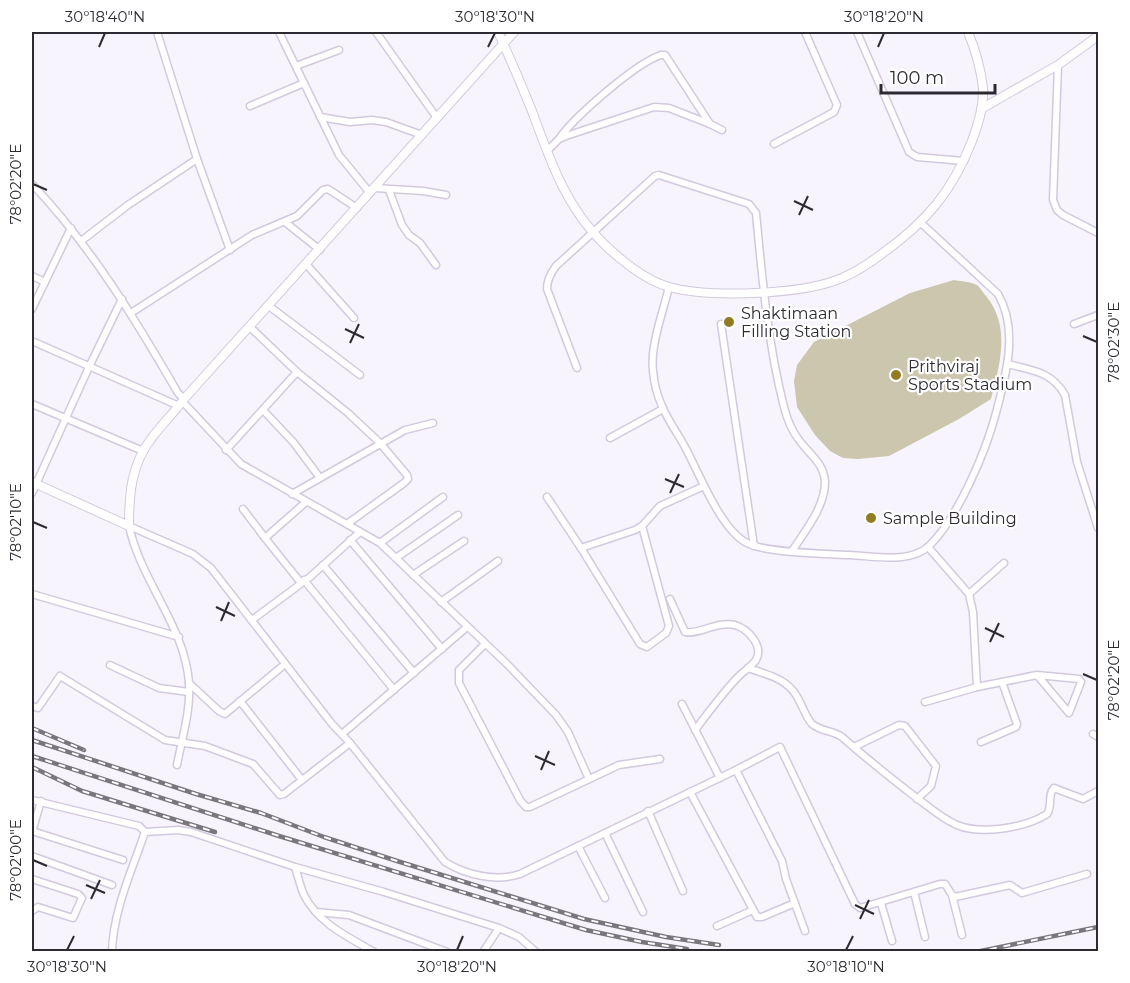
<svg xmlns="http://www.w3.org/2000/svg" width="1130" height="983" font-family="Montserrat,sans-serif">
<style>
.green{fill:#ccc6af}
.lines{fill:none;stroke-linecap:round;stroke-linejoin:round}
.minor-casing{stroke:#d2c9df;stroke-width:9}
.tertiary-casing{stroke:#d2c9df;stroke-width:10}
.minor{stroke:#fff;stroke-width:6}
.tertiary{stroke:#fff;stroke-width:8}
.rail-casing{stroke:#79767e;stroke-width:4.5}
.rail{stroke:#fff;stroke-width:2;stroke-dasharray:7;stroke-linecap:butt}
.ticks{fill:none;stroke:#2d2a32;stroke-width:2}
.poi-dot{fill:#927b21;stroke:#fff;stroke-width:2}
.labels{text-anchor:middle;dominant-baseline:central;stroke-width:4.5;stroke-linejoin:round;paint-order:stroke}
.poi-label{font-size:16px;fill:#2d2a32;stroke:#fff;text-anchor:start}
.neatline{fill:none;stroke:#2d2a32;stroke-width:2}
.ticks-label{font-size:15px;text-anchor:middle;fill:#2d2a32}
</style>
<rect width="100%" height="100%" fill="#f7f4fd"/>
<path class="green" d="M954,280c6,1 17,2 23,5 3,2 6,8 9,11 25,30 14,69 5,103l-32,20 -70,37 -31,3 -15,-1 -13,-7 -15,-16 -18,-28 -3,-26 3,-16 17,-23 96,-49z"/>
<g class="lines">
<g class="minor-casing">
<g id="minor">
<path d="M157,32l40,127 33,91"/>
<path d="M279,32l60,123 31,38"/>
<path d="M376,32l61,86"/>
<path d="M857,32l52,120 8,5 47,4"/>
<path d="M1058,65l-5,135 4,10 6,5 35,18"/>
<path d="M296,66l43,-16"/>
<path d="M250,106l54,-23"/>
<path d="M320,117l30,5 22,-2 14,2 36,13"/>
<path d="M559,139c15,-22 77,-76 102,-84h4l4,6 41,63 12,6"/>
<path d="M774,144l60,-32 3,-7 -32,-73"/>
<path d="M547,151l12,-12 7,-3 88,-29 15,1 41,16"/>
<path d="M32,184c59,62 103,135 146,209l6,6"/>
<path d="M375,188l48,3 23,4"/>
<path d="M389,190l13,35 7,10 11,8 16,22"/>
<path d="M285,222l35,28"/>
<path d="M81,241l47,-36 69,-46"/>
<path d="M306,264l48,54"/>
<path d="M32,276l13,6"/>
<path d="M669,287c-6,25 -19,59 -16,84 1,12 4,24 9,35 6,15 17,29 24,43 14,26 35,81 61,94 19,10 80,11 103,12 24,1 60,9 79,-9 29,-28 57,-95 67,-133 10,-38 23,-83 2,-119l-77,-71"/>
<path d="M269,306l91,69"/>
<path d="M32,309l39,-81"/>
<path d="M131,313l121,-78 45,-19 26,-26 5,-1 29,19"/>
<path d="M721,324l33,222"/>
<path d="M1074,324l24,-9"/>
<path d="M250,327l47,45 51,41 32,30 27,32 1,4 -4,4 -57,41"/>
<path d="M32,341l147,65"/>
<path d="M1008,364c25,7 43,7 57,31l12,67 21,66"/>
<path d="M577,368l-30,-79c0,-9 3,-15 9,-23l99,-90 4,-1 90,29 7,9c6,64 12,132 28,194 3,12 8,24 15,33 10,14 25,23 26,42 0,25 -20,49 -33,69"/>
<path d="M182,401l59,63 139,79 127,121 49,51 12,17 21,47"/>
<path d="M32,404l111,47"/>
<path d="M263,410l31,33 26,35"/>
<path d="M610,438l53,-29"/>
<path d="M226,450l71,-78"/>
<path d="M32,493l57,-126 33,-68"/>
<path d="M292,494l113,-64 28,-7"/>
<path d="M547,497l34,51 54,-18 7,-4 18,-20 44,-20"/>
<path d="M243,509l22,29"/>
<path d="M129,526l64,28 18,14 121,156 18,19 95,119c21,13 51,20 75,12l216,-104 44,-23 75,157 5,4 80,-24h5l7,11 3,2 55,-12 12,8 65,-19"/>
<path d="M129,526c12,56 56,100 60,157 2,27 -7,55 -12,82"/>
<path d="M350,540l92,109"/>
<path d="M380,543l63,-46"/>
<path d="M928,547l41,47 4,18 4,75 60,-12 42,4 2,3 -12,31 -32,-38"/>
<path d="M581,548l59,96 7,3 19,-14 3,-7 -27,-100"/>
<path d="M396,558l62,-43"/>
<path d="M323,565l91,108"/>
<path d="M413,575l51,-34"/>
<path d="M304,580l90,110"/>
<path d="M301,583l-36,-45 41,-36"/>
<path d="M32,594l147,43"/>
<path d="M969,594l35,-31"/>
<path d="M670,599l15,33c15,3 30,-11 50,-7 13,4 29,21 21,35 -4,6 -12,11 -17,16 -16,16 -30,36 -44,54"/>
<path d="M441,602l57,-41"/>
<path d="M252,620l58,-43 50,-45"/>
<path d="M485,644l-26,26v13l61,117 6,7h4l89,-42 41,-6"/>
<path d="M110,665l49,23 30,4"/>
<path d="M748,668c17,6 38,10 48,27 6,9 9,21 16,29 8,7 22,7 30,13 25,22 50,42 76,62 12,9 25,20 39,26 24,10 68,3 90,-11 6,-8 0,-19 7,-26l29,11 15,-8"/>
<path d="M189,683l30,28 6,3 60,-50"/>
<path d="M240,701l62,79"/>
<path d="M925,702l52,-15"/>
<path d="M682,704l38,74"/>
<path d="M32,706l6,2 22,-32 105,64 40,6 48,18 27,31 4,-1 66,-51"/>
<path d="M342,734l125,-107"/>
<path d="M1093,734l5,3"/>
<path d="M981,742l35,-15 1,-3 -15,-42"/>
<path d="M854,747l45,-22 6,1 31,40 -5,20 -14,13"/>
<path d="M736,770l46,91 4,18 19,52"/>
<path d="M690,792l67,125h5l33,-14"/>
<path d="M32,800l107,26 6,6c-13,38 -32,79 -33,120"/>
<path d="M648,811l35,80"/>
<path d="M32,831l91,29"/>
<path d="M32,832l9,-31"/>
<path d="M145,832l33,-2 13,2 104,35 89,25 115,36"/>
<path d="M605,833l38,79"/>
<path d="M578,846l27,52"/>
<path d="M32,856l80,29"/>
<path d="M295,867c3,9 5,19 9,28 14,28 44,42 70,57"/>
<path d="M32,879l46,15 4,4 -9,20 -35,-11 -6,4"/>
<path d="M914,892l11,45"/>
<path d="M952,895l10,40"/>
<path d="M881,903l11,38"/>
<path d="M316,912l33,3 98,37"/>
<path d="M717,926l36,-16"/>
<path d="M483,952l16,-24 20,9 17,15"/>
</g>
</g>
<g class="tertiary-casing">
<g id="tertiary">
<path d="M498,32c12,26 23,52 34,79 18,49 34,97 73,134 18,17 40,35 64,42 41,11 137,8 175,-10 14,-6 27,-15 39,-24 43,-31 69,-61 89,-112 6,-16 12,-34 11,-53 -2,-18 -8,-39 -15,-56"/>
<path d="M981,109l77,-44 40,-29"/>
<path d="M32,482l97,44c0,-31 2,-61 22,-87 10,-14 23,-26 33,-40l330,-367"/>
</g>
</g>
<use href="#minor" class="minor"/>
<use href="#tertiary" class="tertiary"/>
<g class="rail-casing">
<g id="rail">
<path d="M32,728l52,22"/>
<path d="M32,740l164,54 65,19 63,24 73,24 187,58 82,18 53,8"/>
<path d="M32,756l247,80 307,94 56,12 45,7"/>
<path d="M32,767l50,24 133,41"/>
<path d="M976,952l122,-25"/>
</g>
</g>
<use href="#rail" class="rail"/>
</g>
<path class="ticks" d="M99,47l6,-14M488,47l7,-14M878,47l6,-14M33,184l14,6M794,201l19,9M799,215l9,-19M345,329l19,9M1083,336l14,6M350,343l9,-19M665,479l19,8M670,493l9,-19M33,522l14,6M216,607l19,9M221,621l8,-19M985,628l19,9M990,642l9,-19M1083,674l14,6M535,756l20,9M541,770l8,-19M33,860l14,6M86,885l19,8M91,899l9,-19M855,905l19,9M860,919l9,-19M67,950l7,-14M457,950l6,-14M846,950l7,-14"/>
<g class="poi-dot">
<circle cx="729" cy="322" r="6"/>
<circle cx="896" cy="375" r="6"/>
<circle cx="871" cy="518" r="6"/>
</g>
<g class="labels">
<g class="poi-label">
<text x="741" y="313">Shaktimaan<tspan x="741" dy="18">Filling Station</tspan></text>
<text x="908" y="366">Prithviraj<tspan x="908" dy="18">Sports Stadium</tspan></text>
<text x="883" y="518">Sample Building</text>
</g>
</g>
<rect width="1130" height="983" fill="none" stroke="#ffffff" stroke-width="66"/>
<path d="M881 84v9h114v-9" fill="none" stroke="#2d2a32" stroke-width="3"/>
<text x="890" y="84" font-size="18" fill="#2d2a32" stroke="#ffffff" stroke-width="4.5" paint-order="stroke">100 m</text>
<rect x="33" y="33" width="1064" height="917" class="neatline"/>
<g class="ticks-label">
<text x="105" y="22">30°18'40"N</text>
<text x="495" y="22">30°18'30"N</text>
<text x="884" y="22">30°18'20"N</text>
<text transform="translate(16 184) rotate(-90)" y="5">78°02'20"E</text>
<text transform="translate(1114 342) rotate(-90)" y="5">78°02'30"E</text>
<text transform="translate(16 522) rotate(-90)" y="5">78°02'10"E</text>
<text transform="translate(1114 680) rotate(-90)" y="5">78°02'20"E</text>
<text transform="translate(16 860) rotate(-90)" y="5">78°02'00"E</text>
<text x="67" y="972">30°18'30"N</text>
<text x="457" y="972">30°18'20"N</text>
<text x="846" y="972">30°18'10"N</text>
</g>
</svg>
